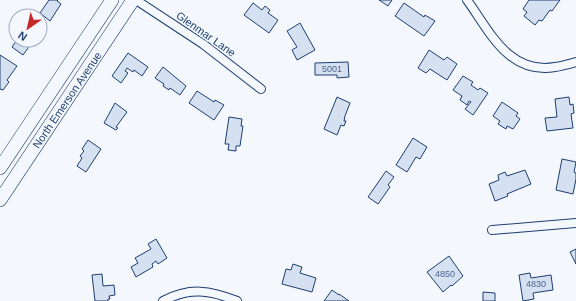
<svg xmlns="http://www.w3.org/2000/svg" width="576" height="301" font-family="Helvetica,sans-serif">
<style>
.building{fill:#d5e0f0;stroke:#1d3f73}
.lines{fill:none;stroke-linecap:round;stroke-linejoin:round}
.street-casing{stroke:#1d3f73;stroke-width:10}
.primary-casing{stroke:#1d3f73;stroke-width:14}
.street{stroke:#f4f7fb;stroke-width:8}
.primary{stroke:#f4f7fb;stroke-width:13}
.labels{text-anchor:middle;dominant-baseline:central;stroke-width:3;stroke-linejoin:round;paint-order:stroke}
.number-label{font-size:9px;fill:#4b6792}
.street-label{font-size:11px;fill:#1d3f73;stroke:#f4f7fb}
</style>
<rect width="100%" height="100%" fill="#f4f7fb"/>
<g class="building">
<path d="M49,0h9l-1,1 4,3 -11,17 -10,-8z"/>
<path d="M379,0h13l-4,6z"/>
<path d="M529,0h31l-8,11 -2,-1 -8,11 -3,-1 -4,5 -11,-9 3,-4 -4,-3z"/>
<path d="M253,3l9,7 3,-4 5,4 -2,3 10,7 -9,13 -25,-18z"/>
<path d="M404,3l20,14 1,-2 10,6 -11,15 -29,-20z"/>
<path d="M300,23l15,27 -18,10 -5,-10 5,-3 -10,-16z"/>
<path d="M17,40h17l-11,15 -11,-8z"/>
<path d="M429,50l15,10 3,-3 10,7 -10,16 -17,-11 -4,4 -8,-5z"/>
<path d="M128,53l20,14 -6,9 -8,-6 -1,2 -6,-4 -2,3 3,2 -7,10 -9,-7z"/>
<path d="M0,55l17,11 -10,14 2,2 -6,8 -3,-1z"/>
<path d="M348,62l1,15 -12,1v-3h-22v-12z"/>
<path d="M163,67l23,19 -6,9 -10,-7 -1,2 -6,-4 1,-2 -9,-6z"/>
<path d="M463,76l10,6 -2,3 7,5 2,-2 8,5 -15,22 -8,-6 6,-7 -2,-1 -2,4 -7,-5 2,-4 -9,-6z"/>
<path d="M197,91l17,11 1,-2 9,5 -10,15 -25,-17z"/>
<path d="M337,97l13,6 -5,13 -1,5h2l-2,5 -3,-1 -4,10 -13,-6z"/>
<path d="M569,97l1,8 3,-1 1,9 -3,1 2,14 -26,3 -2,-13 12,-1 -2,-18z"/>
<path d="M502,102l16,11 -2,3 4,3 -7,10 -6,-3 -1,3 -8,-5 2,-3 -7,-5z"/>
<path d="M115,103l12,9 -11,15 2,1 -2,2 -12,-7z"/>
<path d="M229,117l13,2 -1,7h2l-3,20h-4v5l-8,-1 1,-6h-4z"/>
<path d="M413,138l14,9 -7,12 -4,-2 -9,15 -11,-7z"/>
<path d="M88,140l13,9 -15,23 -9,-6 5,-8 -2,-2 4,-5 -2,-2z"/>
<path d="M562,159l14,3 -2,10 2,1v6l-3,15 -17,-4z"/>
<path d="M525,170l6,14 -24,10 1,2 -13,5 -6,-17 10,-4 -1,-5 7,-3 2,4z"/>
<path d="M386,171l8,6 -6,8 2,2 -12,17 -10,-7z"/>
<path d="M156,239l11,19 -9,6 -2,-3 -4,3 1,3 -17,10 -5,-10 7,-4 -3,-5 16,-9 -3,-5z"/>
<path d="M576,249v15l-6,-12z"/>
<path d="M449,256l14,20 -11,10 -1,-1 -8,7 -16,-20z"/>
<path d="M293,264l9,3 -2,6 16,5 -4,14 -30,-8 4,-15 5,1z"/>
<path d="M530,273l1,5 20,-3 2,15 -20,3 1,6 -11,2 -4,-26z"/>
<path d="M102,274l1,12 11,-1 1,10 -6,1 1,3h-2v2h-13l-3,-26z"/>
<path d="M332,290l7,5v-1l10,7h-25z"/>
<path d="M483,292l12,1v8h-12z"/>
</g>
<g class="lines">
<g class="street-casing">
<g id="street">
<path d="M136,0l67,44 58,45"/>
<path d="M467,0c22,30 41,75 88,67 7,-1 14,-3 21,-5"/>
<path d="M492,230l84,-7"/>
<path d="M163,301c27,-14 47,-11 74,0"/>
</g>
</g>
<g class="primary-casing">
<g id="primary">
<path d="M0,168l112,-168"/>
<path d="M0,200l133,-200"/>
</g>
</g>
<use href="#street" class="street"/>
<use href="#primary" class="primary"/>
</g>
<g class="labels">
<g class="number-label">
<text x="332" y="69">5001</text>
<text x="445" y="274">4850</text>
<text x="536" y="284">4830</text>
</g>
<g class="street-label">
<text transform="translate(206 34) rotate(35)">Glenmar Lane</text>
<text transform="translate(67 100) rotate(-56)">North Emerson Avenue</text>
</g>
</g>
<g transform="translate(28 28) rotate(214)"><circle r="19" fill="#f4f7fb" stroke="#9eadc5"/>
<path d="M0-3L7 15L0 10L-7 15Z" fill="#c62828"/>
<text y="-6" font-size="11" font-weight="bold" text-anchor="middle" fill="#1d3f73">N</text>
</g>
</svg>
